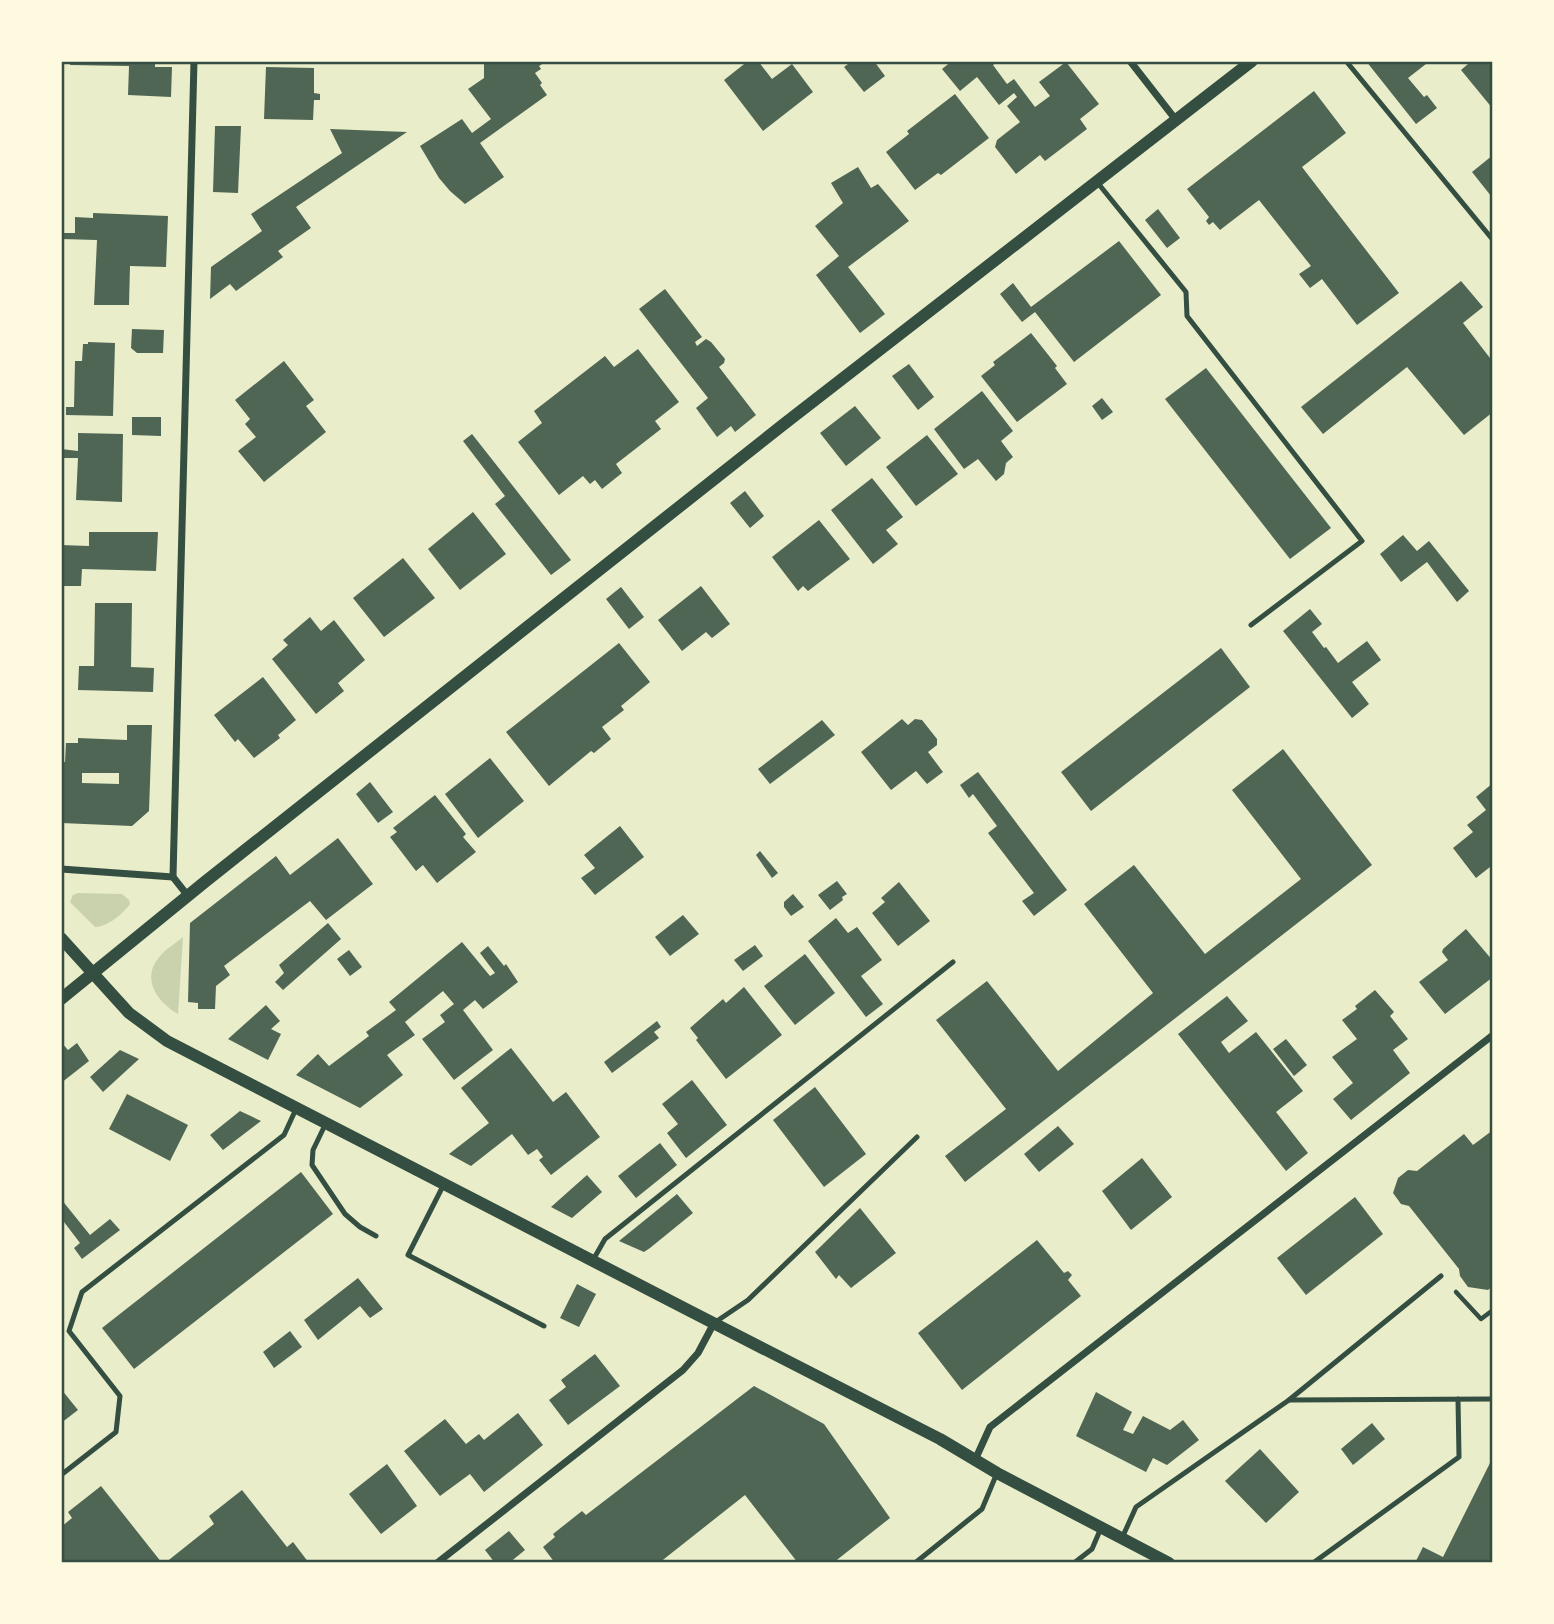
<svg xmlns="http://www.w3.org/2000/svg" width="1554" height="1624" font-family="Inter,sans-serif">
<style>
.green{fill:#cad2ad}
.building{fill:#4f6655;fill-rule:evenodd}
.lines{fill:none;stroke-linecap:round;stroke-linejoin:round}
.path{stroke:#344e41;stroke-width:4.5}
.service{stroke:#344e41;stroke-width:5}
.minor{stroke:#344e41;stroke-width:7}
.tertiary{stroke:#344e41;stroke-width:12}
.neatline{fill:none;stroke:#344e41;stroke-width:2.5}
</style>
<rect width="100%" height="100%" fill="#e9edc9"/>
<g class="green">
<path d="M78,893l44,1 7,6 1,4c-7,10 -23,23 -35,23l-25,-25 3,-7z"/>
<path d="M183,937l-5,77c-22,-13 -38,-37 -17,-59 6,-7 15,-12 22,-18z"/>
</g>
<g class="building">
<path d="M70,61h85v6h17l-1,30 -43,-2 1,-29 -59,-1z"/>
<path d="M484,61h63l-8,5 2,3 -6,4 7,10 -2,2 7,10 -67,48 24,34 -39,27 -15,-13 -11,-13 -19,-32 42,-27 10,14 19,-14 -23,-30 16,-11z"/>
<path d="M748,61h10l14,18 20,-15 21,28 -50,39 -39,-51z"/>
<path d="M852,61h22l11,15 -21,16 -20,-25z"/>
<path d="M952,61h46l-5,4 14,19 7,-5 21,28 15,-11 -11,-14 27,-20 33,42 -19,15 7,10 -42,32 -5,-6 -24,19 -21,-27 2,-7 23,-18 -13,-16 10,-9 -3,-4 -15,12 -22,-28 -17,14 -18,-22z"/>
<path d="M1366,61h58l2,3 -18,14 16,19 3,-2 10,13 -21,16z"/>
<path d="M1466,61h27v48l-32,-39 7,-6z"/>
<path d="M266,67l48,1v25l6,1v6h-6l-1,20 -49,-1z"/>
<path d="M1314,91l32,42 -44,34 97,126 -42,32 -35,-46 -12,9 -11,-14 12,-8 -52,-66 -39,30 -7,-8 -4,3 -3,-4 3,-4 -22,-28z"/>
<path d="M955,94l34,44 -48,37 -3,-2 -23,17 -29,-38 23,-18 -2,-3z"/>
<path d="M215,126h26l-3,67 -25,-1z"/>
<path d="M330,129l77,3 -111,75 15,21 -33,23 5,6 -47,34 -6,-7 -20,15 1,-32 51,-36 -11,-17 91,-61z"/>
<path d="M1493,155v39l-2,2 -19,-24z"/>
<path d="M858,167l13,21 7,-4 31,37 -61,46 37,47 -25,19 -44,-58 23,-19 -24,-30 28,-23 -12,-20z"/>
<path d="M1158,209l22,29 -13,10 -22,-28z"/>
<path d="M93,213l75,3 -2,51 -36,-1 -1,39h-35l3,-65 -36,-1v-6h14v-16l18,1z"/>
<path d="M1119,241l42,54 -87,67 -39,-50 -13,10 -22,-28 13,-11 18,24z"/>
<path d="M1461,281l22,26 -20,16 30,39v50l-29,23 -57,-68 -84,67 -22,-27z"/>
<path d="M665,289l37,48 -7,5 2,4 9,-7 5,3 14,17 -1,4 -5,4 37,48 -21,17 -4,-6 -14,11 -21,-29 12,-10 -69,-89z"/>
<path d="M132,329l32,1 -1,23h-26l-6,-5z"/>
<path d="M1031,333l26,33 -2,2 12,16 -50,38 -36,-46 14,-11 -2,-3z"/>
<path d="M88,342l27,1 -2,73 -47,-1v-8h8l1,-46h7l1,-17h5z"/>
<path d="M638,349l41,53 -24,19 6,8 -45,35 6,9 -20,16 -7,-9 -5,4 -7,-8 -24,19 -41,-53 24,-19 -8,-12 71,-55 9,11z"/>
<path d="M284,361l30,39 -8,6 20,26 -62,50 -26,-31 18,-14 -11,-13 5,-5 -15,-19z"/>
<path d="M909,364l25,33 -16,13 -26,-34z"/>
<path d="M1206,368l125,160 -41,31 -125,-160z"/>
<path d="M982,391l31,40 -12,10 12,16 -7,6 -2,11 -8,7 -18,-22 -14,10 -30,-40z"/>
<path d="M1102,398l11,14 -11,8 -10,-14z"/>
<path d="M855,406l26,32 -35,28 -26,-33z"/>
<path d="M132,417h29v19l-29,-1z"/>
<path d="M78,433l45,1 -1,68 -46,-2 2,-42h-17v-9l17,2z"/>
<path d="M472,434l99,126 -20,15 -56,-71 10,-8 -42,-55z"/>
<path d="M927,435l31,39 -42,32 -30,-39z"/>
<path d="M872,478l31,39 -17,13 12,14 -25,20 -42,-54z"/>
<path d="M745,491l19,25 -14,12 -20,-25z"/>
<path d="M473,512l33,42 -46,36 -32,-41z"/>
<path d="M819,520l31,39 -42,32 -5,-5 -5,5 -26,-34z"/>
<path d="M89,532h69l-2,39 -74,-2 -1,17h-20v-41l28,1z"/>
<path d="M1403,535l14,16 12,-10 40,50 -12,11 -30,-40 -26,20 -21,-28z"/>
<path d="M403,558l32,40 -51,39 -31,-39z"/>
<path d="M701,586l29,38 -18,14 -6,-6 -24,19 -24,-31z"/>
<path d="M621,587l23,30 -15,12 -23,-30z"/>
<path d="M95,603h37l-1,64 23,1 -1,24 -75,-2 1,-24h15z"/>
<path d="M1310,609l12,15 -10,8 12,16 2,-1 12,16 29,-22 14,19 -29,22 17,22 -17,14 -69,-87z"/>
<path d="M310,617l11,14 13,-11 31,40 -27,23 6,8 -28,23 -44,-55 16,-14 -5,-5z"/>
<path d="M619,643l31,39 -29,24 3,4 -22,17 9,12 -17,14 -3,-2 -42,35 -43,-54z"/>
<path d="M1221,648l29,39 -159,124 -30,-39z"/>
<path d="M263,677l33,43 -18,15 2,3 -26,20 -16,-19 -3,3 -21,-27z"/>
<path d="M902,719l6,6 7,-6 7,1 15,19v6l-9,7 15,20 -16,12 -11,-13 -25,19 -30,-38z"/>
<path d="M822,720l13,15 -65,49 -12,-15z"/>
<path d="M127,725h25l-3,86 -17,15 -71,-3v-61h4l1,-19h12v-5l49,2zM82,773h37v11l-37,-1z"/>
<path d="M1283,749l89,116 -407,317 -20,-26 61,-47 -70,-89 51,-39 71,90 95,-78 -69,-89 50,-39 71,89 96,-75 -69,-89z"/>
<path d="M490,758l34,43 -46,37 -33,-44z"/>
<path d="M978,772l89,118 -33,26 -12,-15 12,-8 -46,-60 9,-7 -24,-32 -4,4 -9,-13z"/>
<path d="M370,782l23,30 -15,11 -22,-29z"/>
<path d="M1493,783v87l-3,-3 -14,11 -23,-30 20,-16 -6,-7 19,-15 -10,-13z"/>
<path d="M435,795l31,39 -3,3 13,15 -39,31 -14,-18 -7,6 -26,-34 7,-5 -4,-4z"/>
<path d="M620,826l24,31 -49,38 -14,-17 14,-10 -11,-13z"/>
<path d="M338,838l35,46 -47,36 -16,-19 -86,65 6,9 -14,11 -1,23h-17v-6l-10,-1 2,-79 86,-67 14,19z"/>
<path d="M760,851l18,22 -6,5 -16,-23z"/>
<path d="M837,881l10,13 -5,3 1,3 -13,10 -12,-15z"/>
<path d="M899,882l31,39 -32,25 -26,-33 13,-11 -4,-4z"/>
<path d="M793,894l11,13 -13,9 -7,-9v-5z"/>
<path d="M683,915l16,19 -29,22 -15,-19z"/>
<path d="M836,918l12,15 9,-6 25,33 -21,16 22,28 -17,13 -58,-76z"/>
<path d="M328,923l13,16 -58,51 -8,-8 9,-9 -5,-8z"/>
<path d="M1466,929l27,32v16l-48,37 -26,-32 29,-22 -6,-8 1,-3z"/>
<path d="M462,942l28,34 5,-3 -15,-20 8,-7 16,20 2,-2 12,18 -35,27 -8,-9 -12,10 30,40 -39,30 -32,-41 23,-17 -5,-7 14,-11 -11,-13 -38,31 10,13 -28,20 16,20 -43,33 -64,-33 22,-21 11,12 40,-30 -3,-4 30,-22 -7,-8z"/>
<path d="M755,945l8,11 -20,15 -9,-11z"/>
<path d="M349,950l13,17 -12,9 -13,-17z"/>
<path d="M805,954l30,39 -40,32 -31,-39z"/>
<path d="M744,987l38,48 -56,44 -30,-39 2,-2 -8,-10 33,-29 3,4z"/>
<path d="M1375,990l19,22 -4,4 18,23 -15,11 17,23 -59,47 -18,-21 20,-16 -21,-26 25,-18 -15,-19 15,-11 -2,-3z"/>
<path d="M1227,996l21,25 -27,21 8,11 27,-21 47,59 -27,21 32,41 -22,18 -108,-137z"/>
<path d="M266,1005l14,16 -9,8 10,5 -13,26 -40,-21z"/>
<path d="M657,1021l4,6 -7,5 5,6 -47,35 -8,-11z"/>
<path d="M1286,1039l21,26 -13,11 -21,-27z"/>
<path d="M61,1042l7,8 9,-7 12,18 -28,22z"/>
<path d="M511,1048l42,54 13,-10 34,45 -49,38 -12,-15 4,-3 -6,-8 -9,6 -16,-21 -41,32 -22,-12 40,-31 -28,-35z"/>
<path d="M120,1050l19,9 -36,33 -13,-15z"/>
<path d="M692,1080l35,45 -41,33 -19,-25 11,-9 -16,-20z"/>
<path d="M815,1087l51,67 -42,33 -51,-67z"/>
<path d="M127,1094l61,31 -18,36 -61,-32z"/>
<path d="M240,1111l21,10 -38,29 -13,-15z"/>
<path d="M1058,1126l16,18 -35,28 -15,-18z"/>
<path d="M1493,1130v156l-5,4 -20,-3 -8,-11 -1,-7 -50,-63 -8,-2 -8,-11 5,-15 10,-8 9,1 47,-37 9,11z"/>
<path d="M660,1143l17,22 -41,33 -18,-22z"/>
<path d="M1142,1158l30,39 -41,33 -29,-39z"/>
<path d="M301,1172l32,42 -199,155 -32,-41z"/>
<path d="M587,1175l15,17 -30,26 -21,-11z"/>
<path d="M677,1194l16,19 -43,35 -6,4 -25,-11z"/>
<path d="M1355,1197l28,37 -77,61 -29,-37z"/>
<path d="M61,1199l29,36 20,-16 10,11 -38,29 -8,-11 6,-5 -19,-25z"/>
<path d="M860,1208l36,45 -45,35 -12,-13 -3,4 -21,-27z"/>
<path d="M1037,1240l27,33 4,-2 4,4 -4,5 13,16 -119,94 -44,-57z"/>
<path d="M358,1278l25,31 -13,9 -10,-12 -42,34 -14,-20z"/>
<path d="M577,1284l19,10 -17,33 -19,-9z"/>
<path d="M290,1331l12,16 -28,21 -11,-16z"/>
<path d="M595,1354l25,32 -52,39 -19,-25 17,-13 -5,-7z"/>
<path d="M754,1386l70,38 66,94 -57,45h-35l-53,-68 -86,68h-104l-12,-16 12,-10 -2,-3 29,-23 4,4z"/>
<path d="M61,1389l17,21 -17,13z"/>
<path d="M1096,1392l36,20 -9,18 10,4 10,-18 27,14 13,-10 16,20 -32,25 -14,-7 -7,14 -70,-36z"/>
<path d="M518,1413l25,32 -59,47 -14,-18 -30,22 -36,-45 41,-32 21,25 13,-10 5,6z"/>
<path d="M1372,1423l13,16 -32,26 -12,-16z"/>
<path d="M1260,1449l39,43 -33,31 -41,-42z"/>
<path d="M1493,1457v106h-78l8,-16 20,10z"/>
<path d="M387,1464l30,42 -36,28 -32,-40z"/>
<path d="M101,1486l61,77h-101v-36l11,-9 -4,-6z"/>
<path d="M242,1490l45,57 6,-5 16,21h-144l49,-39 -5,-8z"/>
<path d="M509,1531l16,19 -16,13h-14l-10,-13z"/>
</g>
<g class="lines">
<path class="path" d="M1456,1292l25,27 12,-9"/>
<g class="service">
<path d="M1346,61l147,179"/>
<path d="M1097,182l89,110 1,24 175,225 -111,84"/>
<path d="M326,1123l-13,27 -1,15 33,49 15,13 16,9"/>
<path d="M444,1184l-36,71 136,71"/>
<path d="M593,1260l12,-21 348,-277"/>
<path d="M714,1323l34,-23 169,-163"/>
<path d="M1289,1400l204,-1"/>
<path d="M61,1475l55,-43 4,-36 -51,-65 13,-39 202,-157 12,-26"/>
<path d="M1122,1538l14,-31 153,-107 152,-124"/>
<path d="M915,1563l67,-54 15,-36"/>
<path d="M1074,1563l18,-14 9,-21"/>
<path d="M1313,1563l146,-106 -1,-58"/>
</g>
<g class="minor">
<path d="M1130,61l46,59"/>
<path d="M61,869l112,8"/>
<path d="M188,896l-15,-19 21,-816"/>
<path d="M975,1460l15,-33 503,-392"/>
<path d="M437,1563l246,-193 15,-17 16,-30"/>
</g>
<g class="tertiary">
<path d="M61,938l68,75 38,28 521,269 252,129 57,34 172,90"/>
<path d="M61,999l145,-118 578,-457 468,-363"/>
</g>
</g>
<rect width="1554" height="1624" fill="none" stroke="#fefae0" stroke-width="126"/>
<rect x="63" y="63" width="1428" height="1498" class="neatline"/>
</svg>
